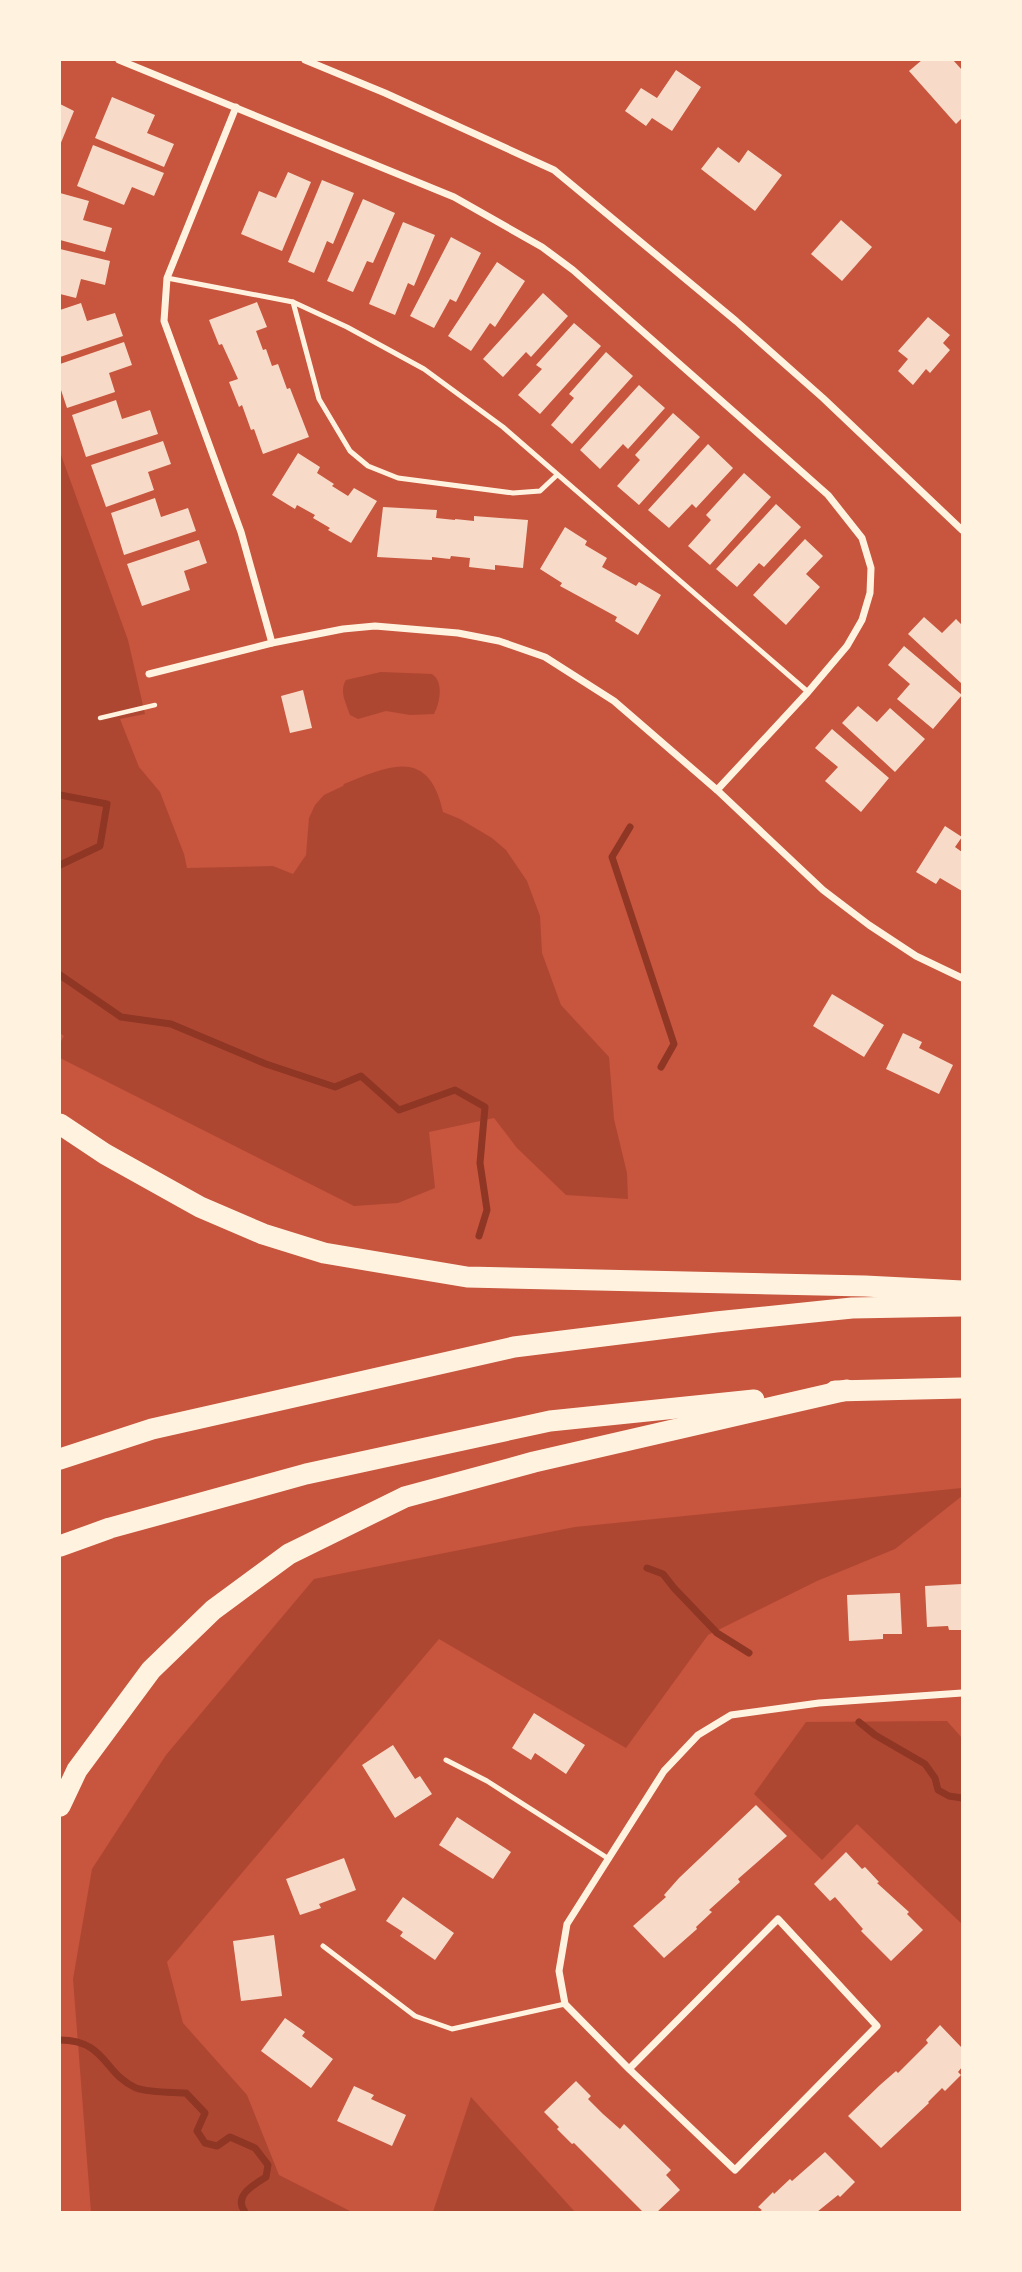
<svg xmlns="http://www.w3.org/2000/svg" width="1022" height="2272" font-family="Barlow,sans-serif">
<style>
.green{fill:#ae4732}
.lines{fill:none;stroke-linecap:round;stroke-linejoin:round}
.stream{stroke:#8f3625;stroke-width:7}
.building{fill:#f7dbc8}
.path{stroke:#fff3e0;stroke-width:4.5}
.service{stroke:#fff3e0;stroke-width:5}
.minor{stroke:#fff3e0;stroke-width:7}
.motorway{stroke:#fff3e0;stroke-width:21}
</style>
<rect width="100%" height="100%" fill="#c8553d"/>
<g class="green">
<path d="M60,452l68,188 17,74 -25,5 19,48 21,25 24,62 3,14 86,-2 20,8 13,-19 3,-37 6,-13 9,-10 19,-9 1,-2c46,-19 85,-37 99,28l17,7 32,19 14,12 21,31 13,35 2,37 19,52 48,52 5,62 13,54 1,26 -62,-4 -49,-47 -23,-30 -65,14 6,56 -37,15 -44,3 -294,-148v-15l4,-7 -4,-3z"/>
<path d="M381,672l51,2c12,8 8,29 2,40l-24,1 -24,-4 -28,8 -8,-4c-4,-12 -11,-24 -4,-35z"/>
<path d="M962,1488v8l-67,53 -78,32 -109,54 -82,113 -187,-109 -272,323 16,61 64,72 32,80 73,37h-261l-18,-233 19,-110 74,-114 148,-176 261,-52z"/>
<path d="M947,1721l15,17v186l-105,-100 -35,36 -68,-66 52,-72z"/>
<path d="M471,2097l104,115h-142z"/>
</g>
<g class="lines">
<g class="stream">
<path d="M60,795l47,9 -7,42 -40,19"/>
<path d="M630,827l-18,30 62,187 -13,23"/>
<path d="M60,975l61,42 50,7 95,40 69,23 26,-11 38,34 56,-20 30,17 -5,56 7,47 -8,26"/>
<path d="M647,1568l16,6 11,14 43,45 32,20"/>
<path d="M859,1722l16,13 50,29 10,14 3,12 11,6 13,2"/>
<path d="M60,2040c46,0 44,34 76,48 14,5 35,4 50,5l19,20 -8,18 8,12 12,3 13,-9 25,11 13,17 -2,12c-13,8 -33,19 -21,35"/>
</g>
</g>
<g class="building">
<path d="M922,60h31l9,10v48l-6,6 -47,-53z"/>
<path d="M676,70l25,17 -29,44 -20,-13 -6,8 -21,-15 16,-23 16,10z"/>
<path d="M112,97l43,18 -8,18 27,11 -10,23 -69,-29z"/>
<path d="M60,104l14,7 -14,34z"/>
<path d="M93,145l71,28 -10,23 -22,-9 -8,18 -47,-19z"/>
<path d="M718,147l21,16 9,-13 34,25 -27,36 -54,-42z"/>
<path d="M288,172l23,10 -29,69 -41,-17 18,-43 17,7z"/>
<path d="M322,180l32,13 -21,51 -6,-3 -13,32 -26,-11z"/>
<path d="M60,193l29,8 -6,19 29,8 -7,24 -45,-12z"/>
<path d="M363,199l32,14 -22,50 -6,-2 -14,31 -26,-11z"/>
<path d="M841,220l31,27 -30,34 -31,-27z"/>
<path d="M403,222l32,13 -21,51 -6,-3 -13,32 -26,-11z"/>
<path d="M451,237l30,16 -25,49 -6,-3 -16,29 -24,-12z"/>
<path d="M60,249l50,12 -5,24 -24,-6 -5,19 -16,-4z"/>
<path d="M497,262l28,19 -30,46 -5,-4 -19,28 -23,-15z"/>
<path d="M543,293l25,23 -37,41 -5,-5 -23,25 -20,-18z"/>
<path d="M257,302l10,25 -11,4 7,19 3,-1 6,17 6,-2 9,25 3,-1 19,49 -46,17 -9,-25 -3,1 -9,-25 -3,2 -10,-25 9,-3 -16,-35 -3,1 -10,-25z"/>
<path d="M81,303l6,18 28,-8 8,23 -63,21v-47z"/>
<path d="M928,317l22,18 -7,8 7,7 -20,23 -4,-4 -13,16 -15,-14 10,-12 -10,-8z"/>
<path d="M574,323l27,23 -61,68 -22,-19 24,-26 -6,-4z"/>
<path d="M124,342l8,23 -23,8 6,19 -48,16 -7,-21v-23z"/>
<path d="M606,352l27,24 -61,68 -21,-19 23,-27 -5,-4z"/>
<path d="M639,385l26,23 -37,41 -5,-5 -23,25 -20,-19z"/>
<path d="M116,400l6,19 28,-9 8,24 -72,23 -14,-42z"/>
<path d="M673,413l27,24 -61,68 -22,-19 23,-26 -5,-5z"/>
<path d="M163,441l8,23 -23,8 6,18 -48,17 -15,-42z"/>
<path d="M708,444l25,24 -37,40 -4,-4 -23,24 -21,-18z"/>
<path d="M298,453l22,14 -3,6 17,11 -2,2 16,10 6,-8 23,13 -26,42 -23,-13 2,-2 -17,-10 2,-3 -18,-10 -2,4 -23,-14z"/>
<path d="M744,473l27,24 -61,68 -22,-19 23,-26 -5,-5z"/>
<path d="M155,498l6,19 27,-9 8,23 -72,24 -13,-42z"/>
<path d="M776,504l25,23 -37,40 -5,-4 -22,24 -21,-18z"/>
<path d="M383,507l54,3 -1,8 19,2v-1l19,2v-5l54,4 -5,48 -28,-3v5l-26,-3 1,-9 -19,-2 -1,3 -18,-2v3l-55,-3z"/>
<path d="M565,527l22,14 -2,4 22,13 -5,9 34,19 3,-4 22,13 -23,40 -23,-14 2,-4 -57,-31 2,-3 -22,-14z"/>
<path d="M805,539l18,17 -17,18 14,13 -34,38 -33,-30z"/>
<path d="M199,540l8,23 -23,8 6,19 -48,16 -15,-42z"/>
<path d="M924,617l18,16 14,-14 6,6 -1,58 -53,-49z"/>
<path d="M904,646l58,49 -29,34 -36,-30 13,-15 -22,-19z"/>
<path d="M303,690l9,38 -22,5 -9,-37z"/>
<path d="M858,706l19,16 13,-14 35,31 -30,33 -53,-49z"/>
<path d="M832,729l57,49 -28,34 -36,-31 13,-14 -23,-19z"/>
<path d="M945,826l17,11 -7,10 7,5v39l-22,-13 -4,6 -20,-12z"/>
<path d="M832,994l52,31 -20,32 -51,-31z"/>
<path d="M903,1033l19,9 -3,6 34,17 -14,29 -53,-25z"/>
<path d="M962,1584v46h-13l-1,-4 -21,1 -2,-41z"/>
<path d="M900,1593l2,41h-19v5l-34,2 -2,-46z"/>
<path d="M534,1713l51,32 -19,29 -31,-21 -4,7 -19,-12z"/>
<path d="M393,1745l22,34 5,-3 12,18 -37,24 -33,-53z"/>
<path d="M756,1805l31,31 -49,43 2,3 -31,28 3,2 -16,15 1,2 -33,29 -31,-32 33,-29 -2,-2 15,-17z"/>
<path d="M457,1817l54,35 -18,27 -54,-34z"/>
<path d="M846,1852l16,17 3,-2 14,15 -2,1 32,29 -2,2 16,16 -32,31 -30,-30 2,-2 -28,-32 -5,4 -16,-17z"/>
<path d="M344,1858l12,32 -37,14 2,4 -21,7 -14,-36z"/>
<path d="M403,1897l51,36 -19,27 -35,-24 3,-4 -17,-11z"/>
<path d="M274,1935l8,61 -41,5 -8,-60z"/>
<path d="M285,2018l20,14 -3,4 31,23 -22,29 -50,-37z"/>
<path d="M940,2025l22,23v19l-4,5 3,3 -16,16 -3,-3 -14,14 1,1 -48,45 -33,-32 32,-31 16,-14 2,2 30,-30 -2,-3z"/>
<path d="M576,2081l15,15 -3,3 15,15 17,15 4,-5 47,46 -5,5 14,15 -23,22h-14l-69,-69 -2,1 -15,-15 2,-2 -15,-15z"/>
<path d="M354,2086l20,9 -3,4 35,16 -14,31 -55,-25z"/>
<path d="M825,2152l30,30 -15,15 -2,-2 -21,17h-58l3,-2 -4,-3 15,-15 1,2 16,-15 2,2z"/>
</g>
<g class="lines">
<path class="path" d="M100,718l55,-13"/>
<g class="service">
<path d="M167,278l126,24 54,25 77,42 79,58 305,265"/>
<path d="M293,302l26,97 31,52 18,15 30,12 115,15 27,-2 17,-16"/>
<path d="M446,1760l41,21 122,78"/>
<path d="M323,1946l92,70 37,13 113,-25"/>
</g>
<g class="minor">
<path d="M119,60l335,137 88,50 31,23 255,225 34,43 9,30 -1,25 -8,27 -15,26 -39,46 -91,98"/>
<path d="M305,60l80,33 169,77 182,151 87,77 139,132"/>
<path d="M236,107l-69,171 -3,43 77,211 31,111"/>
<path d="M149,674l123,-31 71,-14 32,-3 83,7 41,8 46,16 69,44 103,89 106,100 46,35 47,31 46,22"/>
<path d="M629,2069l149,-150 99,107 -142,144 -106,-101 -64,-65 -6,-33 8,-47 97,-153 34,-36 33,-20 88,-12 143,-10"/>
</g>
<g class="motorway">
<path d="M60,1124l45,30 95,53 63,27 61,19 143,24 398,9 97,5"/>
<path d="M835,1391l127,-3"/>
<path d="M60,1459l92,-30 362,-82 202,-25 136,-14 110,-2"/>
<path d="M60,1546l50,-18 196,-54 244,-53 204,-21"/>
<path d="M60,1806l17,-36 74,-100 62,-60 76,-56 116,-57 129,-35 313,-72"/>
</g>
</g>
<rect width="1022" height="2272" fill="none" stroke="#fff3e0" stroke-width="122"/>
</svg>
